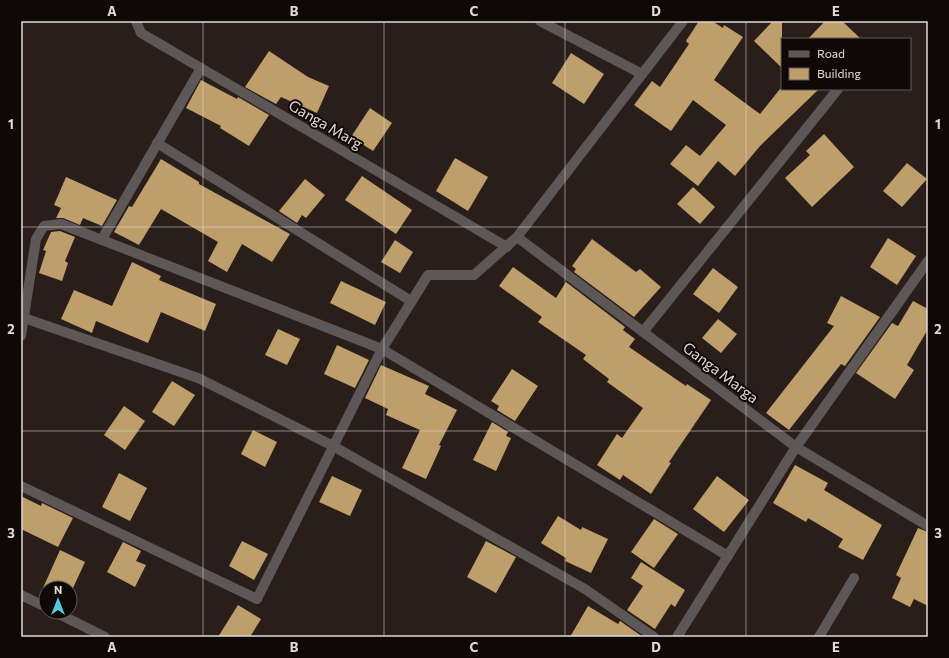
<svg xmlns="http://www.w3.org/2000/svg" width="949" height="658" font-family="Commissioner,sans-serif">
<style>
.building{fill:#be9e6b}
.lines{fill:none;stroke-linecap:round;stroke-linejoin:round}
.minor{stroke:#5d5757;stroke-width:10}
.grid{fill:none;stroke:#e1d9d5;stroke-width:1;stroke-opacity:0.55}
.labels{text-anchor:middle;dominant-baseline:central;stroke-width:4;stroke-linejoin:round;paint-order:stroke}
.street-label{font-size:15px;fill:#e1d9d5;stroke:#0e0907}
.neatline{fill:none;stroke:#e1d9d5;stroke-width:1.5}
.grid-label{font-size:13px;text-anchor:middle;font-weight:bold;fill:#e1d9d5}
</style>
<rect width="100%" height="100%" fill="#291e19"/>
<g class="building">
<path d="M699,21h13l11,7 1,-3 19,12 -29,43 46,34 20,-25h39l-59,57 -25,30 -17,-15 -20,25 -28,-22 16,-19 14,11 26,-31 -33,-25 -22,31 -37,-26 18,-24 8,6 29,-43 -3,-3z"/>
<path d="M773,21h9v47l-28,-27z"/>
<path d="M825,21h17l19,18h-53z"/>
<path d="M269,51l39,26 21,9 -12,27 -36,-16 -5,7 -31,-17z"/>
<path d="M571,53l33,21 -20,30 -32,-21z"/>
<path d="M201,80l36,19 1,-2 31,18 -20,31 -29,-18 1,-2 -35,-18z"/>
<path d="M370,108l22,15 -19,28 -22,-14z"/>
<path d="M824,134l30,33 -42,40 -27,-29 25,-23 -4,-4z"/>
<path d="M455,158l33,19 -20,34 -32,-20z"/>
<path d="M161,159l38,23v2l91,50 -18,28 -30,-18 -15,28 -19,-11 10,-19 -57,-33 -22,36 -25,-13 15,-26 3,1z"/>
<path d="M907,163l20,16 -25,28 -19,-16z"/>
<path d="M362,176l50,34 -16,24 -51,-34z"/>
<path d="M66,177l51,23 -15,26 -19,-8 -3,7 -17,-7h-7l5,-10 -7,-3z"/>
<path d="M305,179l20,16 -19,23 -4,-3 -5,8 -18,-12z"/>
<path d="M693,187l22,20 -15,17 -23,-20z"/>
<path d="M60,231l15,6 -10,24 3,2 -6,18 -23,-8 7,-22 -3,-1 8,-18z"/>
<path d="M888,238l28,18 -19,29 -27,-18z"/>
<path d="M592,239l44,33 4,-3 21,18 -27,30 -60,-45 2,-3 -4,-3z"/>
<path d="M395,240l18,12 -13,21 -19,-11z"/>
<path d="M132,262l29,14 -2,4 57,24 -11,27 -44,-19 -13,31 -52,-22 -4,12 -31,-14 13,-29 38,16z"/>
<path d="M513,267l43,31 10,-16 59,45 -2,3 12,9 -6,8 57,39 1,-2 24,16 -42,62 2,1 -20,31 -28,-19 -3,5 -23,-15 20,-31 5,4 21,-30 -36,-26 2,-3 -26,-20 3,-4 -48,-33 4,-5 -43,-31z"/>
<path d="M713,268l25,19 -19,26 -26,-19z"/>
<path d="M341,281l45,21 -11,23 -45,-22z"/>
<path d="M841,296l39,21 -35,49 -4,-2 -52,66 -23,-17 68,-87 -7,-3z"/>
<path d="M913,301l15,8v20l-21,36 7,5 -19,29 -39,-26 36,-50 6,3z"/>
<path d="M718,319l19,15 -16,19 -19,-15z"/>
<path d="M278,329l22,10 -13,26 -22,-10z"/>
<path d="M337,345l32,15 -14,28 -31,-14z"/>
<path d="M381,365l48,21 -4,8 32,16 -18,35 2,1 -15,33 -24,-11 18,-38 -34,-15 2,-6 -23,-11z"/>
<path d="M512,369l26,17 -23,35 -18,-11 2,-4 -8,-5z"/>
<path d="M172,381l23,14 -21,31 -22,-14z"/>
<path d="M124,406l21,15 -20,29 -21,-15z"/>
<path d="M492,422l16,10 -2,4 5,2 -15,33 -23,-11z"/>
<path d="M253,430l24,12 -12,25 -24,-13z"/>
<path d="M795,465l33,18 -4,7 58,35 -19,35 -25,-13 5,-8 -35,-21 -2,4 -33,-19z"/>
<path d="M119,473l28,15 -17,33 -28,-14z"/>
<path d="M332,476l30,14 -12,26 -31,-14z"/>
<path d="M717,476l32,24 -25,32 -31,-23z"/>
<path d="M21,496l20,10 1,-3 31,15 -15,29 -37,-18z"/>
<path d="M558,516l23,14 1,-3 26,12 -17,34 -26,-12 1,-3 -25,-15z"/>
<path d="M654,519l24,15 -24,34 -23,-16z"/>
<path d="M918,528l10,4v74l-14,-7 -4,8 -18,-9 9,-20 -5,-3z"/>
<path d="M242,541l26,13 -14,26 -25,-14z"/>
<path d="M486,541l30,16 -20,36 -29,-16z"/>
<path d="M123,542l18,9 -5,10 10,4 -11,22 -28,-15z"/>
<path d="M60,550l25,12 -12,26h-30z"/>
<path d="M641,562l44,28 -10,17 -4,-3 -16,25 -28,-19 16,-24 -12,-8z"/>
<path d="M238,605l23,14 -11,18h-32z"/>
<path d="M588,606l30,18 2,-3 23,16h-73z"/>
</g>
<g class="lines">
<g class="minor">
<path d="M136,21l5,12 366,214"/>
<path d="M540,21l102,53"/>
<path d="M157,143l254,158"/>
<path d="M517,237l279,210 132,79"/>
<path d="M102,239l99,-171"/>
<path d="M24,318l174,60 135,68 252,143 69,48"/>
<path d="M643,332l195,-243"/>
<path d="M21,336l15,-97 8,-13 17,-2 321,125 346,207"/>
<path d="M21,486l236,113 125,-250 46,-74h46l43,-38 166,-216"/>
<path d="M21,595l25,12"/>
<path d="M55,612l50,25"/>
<path d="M677,637l119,-190 132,-186"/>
<path d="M819,637l35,-59"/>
</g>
</g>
<path class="grid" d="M203,21v616M384,21v616M565,21v616M746,21v616M21,227h907M21,431h907"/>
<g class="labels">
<g class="street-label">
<text transform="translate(326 124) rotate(30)">Ganga Marg</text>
<text transform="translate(721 372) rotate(37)">Ganga Marga</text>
</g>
</g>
<rect width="949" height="658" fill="none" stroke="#0e0907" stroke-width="44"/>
<rect x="781" y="38" width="130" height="52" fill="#0e0907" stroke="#625c59"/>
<rect x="789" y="51" width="20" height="6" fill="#5d5757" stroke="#625c59"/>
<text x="817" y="58" font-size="12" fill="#e1d9d5">Road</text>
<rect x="789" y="68" width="20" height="12" fill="#be9e6b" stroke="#625c59"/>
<text x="817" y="78" font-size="12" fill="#e1d9d5">Building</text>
<g transform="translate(58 600)"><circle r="19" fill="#0e0907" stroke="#625c59"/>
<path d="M0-3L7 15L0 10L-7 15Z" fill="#56c9e1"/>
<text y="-6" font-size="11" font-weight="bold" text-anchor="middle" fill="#e1d9d5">N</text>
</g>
<rect x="22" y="22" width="905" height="614" class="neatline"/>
<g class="grid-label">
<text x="112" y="16">A</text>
<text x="294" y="16">B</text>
<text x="474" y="16">C</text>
<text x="656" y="16">D</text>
<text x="836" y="16">E</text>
<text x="11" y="129">1</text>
<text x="938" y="129">1</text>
<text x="11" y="334">2</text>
<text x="938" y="334">2</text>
<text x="11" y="538">3</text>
<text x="938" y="538">3</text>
<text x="112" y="652">A</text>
<text x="294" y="652">B</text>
<text x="474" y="652">C</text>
<text x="656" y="652">D</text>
<text x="836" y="652">E</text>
</g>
</svg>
